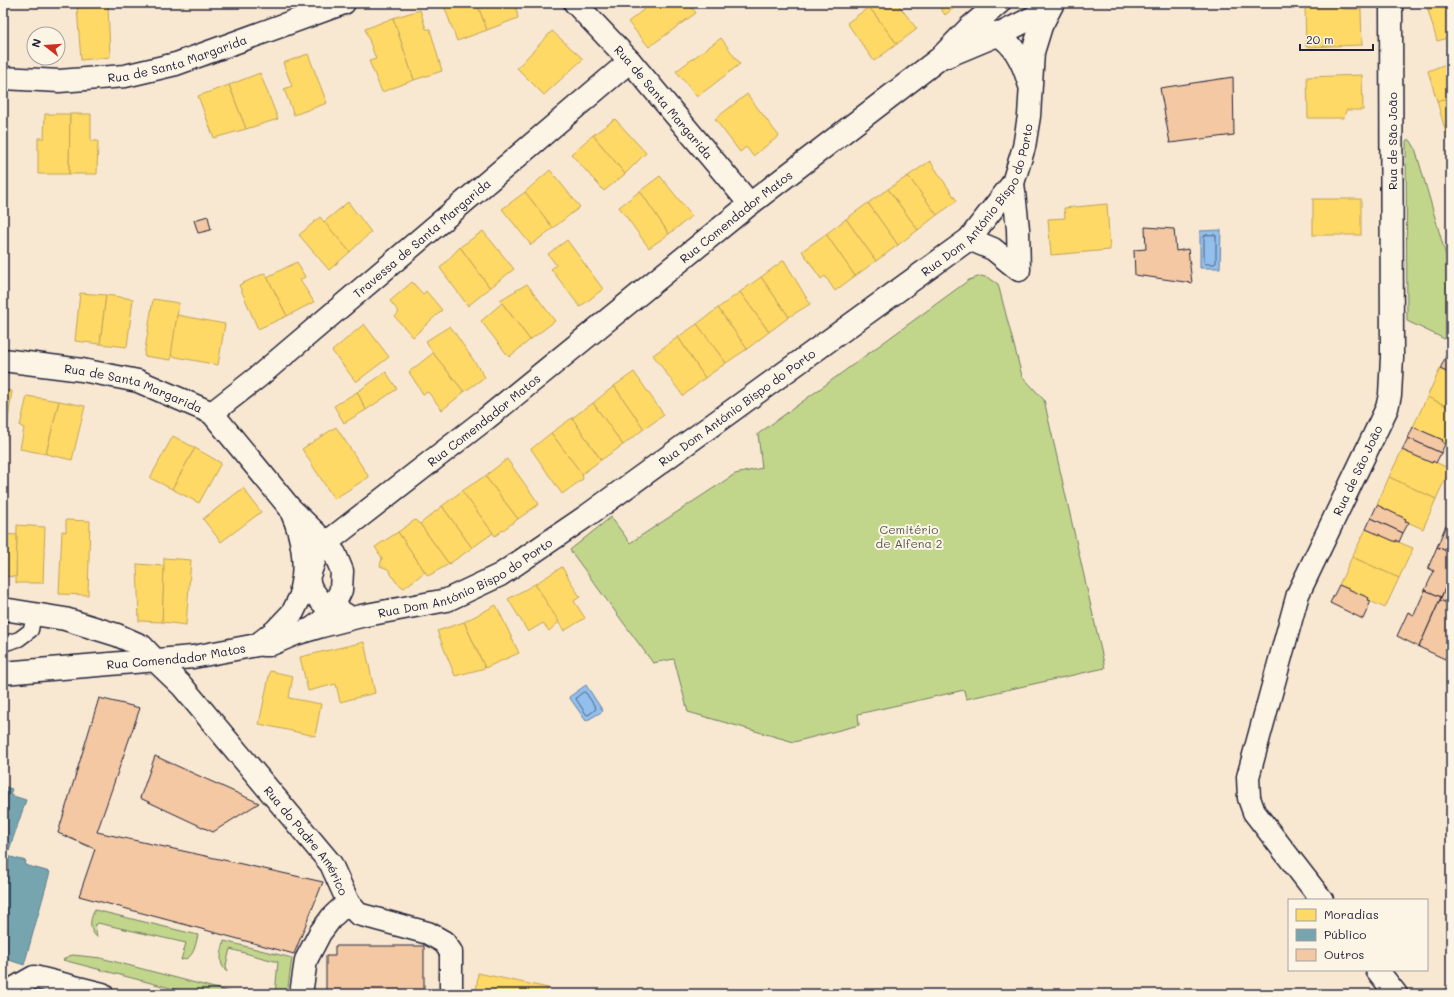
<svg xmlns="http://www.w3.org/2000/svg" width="1454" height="997" font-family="Mali,sans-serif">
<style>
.green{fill:#c2d68b;stroke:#727c63}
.water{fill:#92bfec;stroke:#6580a5}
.homes{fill:#ffd966;stroke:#bda259}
.public{fill:#76a5af;stroke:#5d7e8c}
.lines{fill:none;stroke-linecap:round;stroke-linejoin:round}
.shore{stroke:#4f6182;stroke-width:1}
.building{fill:#f3c8a3;stroke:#22223b}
.service-casing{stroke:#22223b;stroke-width:17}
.minor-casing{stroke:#22223b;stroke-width:25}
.tertiary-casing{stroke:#22223b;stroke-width:25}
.service{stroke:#fcf5e5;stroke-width:14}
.minor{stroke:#fcf5e5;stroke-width:22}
.tertiary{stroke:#fcf5e5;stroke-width:22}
.labels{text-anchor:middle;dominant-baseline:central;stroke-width:4;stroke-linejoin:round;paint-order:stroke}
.street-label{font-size:12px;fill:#22223b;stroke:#fcf5e5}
.park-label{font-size:12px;fill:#525853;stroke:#fcf5e5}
</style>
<rect width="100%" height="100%" fill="#f9e8d1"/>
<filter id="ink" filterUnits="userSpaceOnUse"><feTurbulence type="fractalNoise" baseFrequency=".025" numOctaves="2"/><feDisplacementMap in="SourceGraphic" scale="8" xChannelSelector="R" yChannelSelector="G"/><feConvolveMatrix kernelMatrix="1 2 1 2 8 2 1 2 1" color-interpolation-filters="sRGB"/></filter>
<g filter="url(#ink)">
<g class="green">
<path d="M1408,139l3,2 4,7 36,125v69l-44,-21 -1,-180z"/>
<path d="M981,276l8,2 9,6 24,92 22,24 61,268 -139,31 -2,-9 -106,24 1,11 -65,17 -106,-30 -14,-53 -21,4 -83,-113 41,-33 19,26 105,-69 27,-6 -4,-34 211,-154z"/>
<path d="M95,910l103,25c-3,11 -4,24 -17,25l5,-17 -88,-20 -3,2 2,12c-9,-7 -7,-19 -2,-27z"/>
<path d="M224,941l68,17 -5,36h-12l3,-32 -48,-13 -4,16 1,7c-10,-9 -5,-20 -3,-31z"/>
<path d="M73,955l28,3 136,36h-44l-130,-34 6,-4z"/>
</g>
<g class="water">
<path d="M1221,230l-1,38h-20v-37z"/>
<path d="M586,685l17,26 -17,10 -17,-24z"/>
</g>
<g class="homes">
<path d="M91,3h17l2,54 -29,3 -4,-52 14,-3z"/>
<path d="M443,3h34l10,27 -30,11z"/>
<path d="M477,3h38l3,15 -31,12z"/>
<path d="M652,3h36l8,10 -47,34 -21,-25z"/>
<path d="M875,3h22l20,26 -20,15 -28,-37z"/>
<path d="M937,3h23l-15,12z"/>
<path d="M1425,3h26l-23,7z"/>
<path d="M1451,3v34l-14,4 -9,-31z"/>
<path d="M1342,4l1,5h18l1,36 -56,2 -1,-42z"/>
<path d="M869,7l28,37 -23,17 -27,-38z"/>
<path d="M420,10l6,19h4l12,42 -28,9 -21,-62z"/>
<path d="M393,18l21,62 -32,12 -13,-31 7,-2 -11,-30z"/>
<path d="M552,31l31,28 -39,36 -27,-27z"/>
<path d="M721,38l19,26 -43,33 -21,-26z"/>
<path d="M308,54l19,49 -33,12 -10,-26 8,-3 -9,-23z"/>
<path d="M1451,62v35l-14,4 -9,-30z"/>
<path d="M260,73l18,46 -32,10 -17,-44z"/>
<path d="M1362,75l1,35h-17l-2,8h-36l-1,-41z"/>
<path d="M229,85l17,44 -32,9 -16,-42z"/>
<path d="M747,94l32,42 -26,20 -7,-9 -6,5 -25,-33z"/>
<path d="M1451,97v35l-5,1 -9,-32z"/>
<path d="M45,114h25l-1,60h-31v-36h6z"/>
<path d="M70,114h21v27h7l-1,33h-28z"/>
<path d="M615,119l31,34 -21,21 -32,-39z"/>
<path d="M593,135l32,39 -21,17 -33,-37z"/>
<path d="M930,161l27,40 -20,14 -29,-39z"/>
<path d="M550,170l30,37 -27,21 -28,-36z"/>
<path d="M660,176l32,40 -23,18 -29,-43z"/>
<path d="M908,176l29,39 -19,15 -30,-41z"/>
<path d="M888,189l30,41 -20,15 -30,-42z"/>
<path d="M640,191l29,43 -20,14 -30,-41z"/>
<path d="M525,192l28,36 -22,17 -29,-36z"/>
<rect x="1313" y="199" width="48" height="36"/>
<path d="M348,202l23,30 -21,20 -26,-30z"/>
<path d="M868,203l30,42 -22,16 -30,-42z"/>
<path d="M1107,204l3,46 -59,5 -3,-36 17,-1 -1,-10z"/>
<path d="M320,217l30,35 -21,18 -30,-35z"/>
<path d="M846,219l30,42 -21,15 -29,-42z"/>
<path d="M483,231l31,38 -24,19 -30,-41z"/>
<path d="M826,234l29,42 -20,15 -10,-15 -4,3 -19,-28z"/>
<path d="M567,240l36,49 -23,18 -29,-38 5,-4 -8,-11z"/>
<path d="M460,247l30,41 -22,18 -28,-38z"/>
<path d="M784,260l26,44 -21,13 -28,-40z"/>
<path d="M297,262l8,15 -5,3 14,22 -27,14 -20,-39z"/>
<path d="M265,273l22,43 -29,13 -19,-44z"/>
<path d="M761,277l28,40 -20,15 -29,-40z"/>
<path d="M412,282l11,12 3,-3 16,19 -29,27 -18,-20 4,-5 -9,-11z"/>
<path d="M527,284l28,37 -25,19 -30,-40z"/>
<path d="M740,292l29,40 -22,17 -29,-41z"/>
<path d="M80,293l26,2 -6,49 -25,-3z"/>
<path d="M106,295l27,4 -6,48 -27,-3z"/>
<path d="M153,299l26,4 -8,57 -27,-4z"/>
<path d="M502,303l28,37 -21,17 -28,-36z"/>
<path d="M718,308l29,41 -21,14 -29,-39z"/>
<path d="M177,315l48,9 -7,41 -47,-9z"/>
<path d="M364,324l25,33 -33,25 -24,-31z"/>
<path d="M697,324l29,39 -21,15 -27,-41z"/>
<path d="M450,326l35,51 -21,15 -31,-39 -7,-12z"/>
<path d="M678,337l27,41 -22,18 -30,-41z"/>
<path d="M433,353l31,39 -22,18 -14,-18 -5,2 -14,-22z"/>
<path d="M1440,369l11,5v34l-24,-11z"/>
<path d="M386,372l11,17 -31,21 -9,-18z"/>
<path d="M634,372l30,43 -20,14 -30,-43z"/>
<path d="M614,386l30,43 -21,16 -30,-42z"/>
<path d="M3,390l9,1 -7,50h-2z"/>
<path d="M357,392l9,18 -22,13 -10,-17z"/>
<path d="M27,396l32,5 -13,53 -26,-5 4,-21 -4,-2z"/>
<path d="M1427,397l24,11v38l-9,-4 1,-2 -30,-13z"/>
<path d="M59,401l26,5 -13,54 -26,-6z"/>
<path d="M593,403l30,42 -22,15 -29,-42z"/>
<path d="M572,418l29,42 -19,14 -31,-41z"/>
<path d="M336,427l33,50 -35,22 -32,-50z"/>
<path d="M551,433l31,41 1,5 -21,15 -31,-45z"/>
<path d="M173,436l22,12 -23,41 -22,-11z"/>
<path d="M195,448l26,15 -22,40 -27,-14z"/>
<path d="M1402,450l30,13 1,-2 17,8 -14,30 -47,-22z"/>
<path d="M507,459l32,45 -21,15 -33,-43z"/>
<path d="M485,476l33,43 -23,17 -33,-45z"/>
<path d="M1389,477l47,22 -13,30 -18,-8 1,-2 -29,-14z"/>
<path d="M243,488l18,24 -40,30 -18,-23z"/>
<path d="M462,491l31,42 -21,15 -30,-42z"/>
<path d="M442,506l30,42 -23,16 -29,-40z"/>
<path d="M66,520l24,1 -2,74 -29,-1 3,-63 4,1z"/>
<path d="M415,520l5,4 29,40 -21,12 -30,-44z"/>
<path d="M17,525l28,2 -2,56h-27z"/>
<path d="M1366,529l47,19 -14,30 -47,-21z"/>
<path d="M398,532l27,40 -21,16 -8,-6 -8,-13 -8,-3 2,-8 -7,-11z"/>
<path d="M3,534l14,1 -1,42 -13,-1z"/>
<path d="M1352,557l47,21 -14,30 -17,-8 1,-2 -30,-13z"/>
<path d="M164,558l27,2 -5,65 -24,-3z"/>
<path d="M137,564l27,2 -2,56 -23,-1z"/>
<path d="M562,567l18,30 -6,4 11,17 -21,13 -29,-47z"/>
<path d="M535,584l24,38 -10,9 -6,-8 -15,9 -20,-33z"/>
<path d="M496,605l23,48 -34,15 -21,-46z"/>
<path d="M464,622l21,46 -30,8 -18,-45z"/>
<path d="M364,642l11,51 -35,9 -4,-18 -28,7 -8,-34z"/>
<path d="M270,671l23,5 -4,22 32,6 -6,32 -56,-12z"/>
<path d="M478,973l70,15 -2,6h-70z"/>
</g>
<path class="public" d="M3,786l9,3 -2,6 16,5 -19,56 19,5 -1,4 25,7 -26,93 -21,-7z"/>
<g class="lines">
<g class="shore">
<path d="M1215,235l1,1v27l-2,1h-8l-2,-2v-26l2,-1z"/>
<path d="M584,692l2,1 10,15 -1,2 -7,5 -2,-1 -10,-15 1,-2z"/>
</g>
</g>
<g class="building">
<path d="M1233,77l1,58 -64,8 -10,-55z"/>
<path d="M208,216l3,14 -13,3 -4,-13z"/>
<path d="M1145,227l29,2 2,22 12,-2 4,34 -57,-8 -1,-25 12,-1z"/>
<path d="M1446,356l5,2v16l-11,-5z"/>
<path d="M1413,427l30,13 -1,2 3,2 -4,9 -33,-15z"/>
<path d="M1408,438l33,15 -5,10 -3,-2 -1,2 -30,-13z"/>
<path d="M1377,505l29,14 -1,2 4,1 -6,11 -32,-15z"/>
<path d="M1371,518l32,15 -4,9 -3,-2v2l-30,-13z"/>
<path d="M1446,525l5,2v26l-14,-6z"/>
<path d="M1437,547l14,6v22l-10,22 -16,-7 9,-19 -6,-3z"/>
<path d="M1451,575v30l-11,-5z"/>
<path d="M1339,585l30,13 -1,2 3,1 -8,18 -33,-16z"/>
<path d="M1425,590l16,7 -22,50 -22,-11 11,-24 6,3z"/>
<path d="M1440,600l11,5v22l-2,4h2v15l-6,13 -26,-12z"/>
<path d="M99,698l41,10 -43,124 226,50 -29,72 -215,-58 16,-47 -37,-16z"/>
<path d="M155,756l104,47 -46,29 -73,-34z"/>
<path d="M335,946h89v45h11v3h-109v-38h9z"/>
</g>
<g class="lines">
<g class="service-casing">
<path id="service" d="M3,644l16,-5 12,-9 3,-16"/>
</g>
<g class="minor-casing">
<g id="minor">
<path id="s1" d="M575,3l55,58 120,143"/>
<path id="s2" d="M3,78l56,3 66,-5 51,-12 168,-61"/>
<path d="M969,239l24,10 26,21 -1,-41 -5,-46"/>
<path id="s3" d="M3,360l79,10 56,11 74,32 78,95 36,35 9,11 7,17 -1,19 -9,19 -10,12 -9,7"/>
<path id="s4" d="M212,413l46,-36 372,-316"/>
<path d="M292,513c10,22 15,52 9,75"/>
<path d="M305,565c2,8 3,18 7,25 7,11 20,22 33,24"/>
<path id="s5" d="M3,609l62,10 52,16 25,11 14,15 26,25 149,178 17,38 10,12 70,19 16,9 7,10v42"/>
<path id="s6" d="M1322,900l-68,-88 -5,-14 -1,-21 50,-183 89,-186 3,-13 2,-38 -1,-354"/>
<path d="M1377,970l19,24"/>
<path d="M4,994l30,-17 68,17"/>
<path d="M301,994l5,-34 14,-27 12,-16 16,-15"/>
</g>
</g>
<g class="tertiary-casing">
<g id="tertiary">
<path d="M986,31c3,1 9,2 12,4 17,9 26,31 31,48"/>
<path d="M947,56l55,-23 30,-15 20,-14"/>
<path id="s7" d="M263,645h6l26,-11 27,-8 39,-10 86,-16 53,-25 88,-60 381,-276 44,-56 11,-36 5,-31 4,-64 8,-26 12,-23"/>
<path id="s8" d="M3,673l190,-16 64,-12 18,-14 18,-19 11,-23 13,-36 9,-10 161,-125 263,-214 190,-146 30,-31 29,-24"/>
</g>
</g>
<use href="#service" class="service"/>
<use href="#minor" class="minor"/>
<use href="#tertiary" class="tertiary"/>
</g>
</g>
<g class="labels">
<g class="street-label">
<text stroke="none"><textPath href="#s2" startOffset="177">Rua de Santa Margarida</textPath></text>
<text stroke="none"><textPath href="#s1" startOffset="133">Rua de Santa Margarida</textPath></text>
<text transform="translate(1392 141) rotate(-90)">Rua de São João</text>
<text stroke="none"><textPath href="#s7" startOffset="863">Rua Dom António Bispo do Porto</textPath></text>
<text stroke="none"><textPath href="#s8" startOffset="906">Rua Comendador Matos</textPath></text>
<text stroke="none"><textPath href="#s4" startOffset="273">Travessa de Santa Margarida</textPath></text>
<text stroke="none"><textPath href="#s3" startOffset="134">Rua de Santa Margarida</textPath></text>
<text stroke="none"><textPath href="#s7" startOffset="539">Rua Dom António Bispo do Porto</textPath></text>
<text stroke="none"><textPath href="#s8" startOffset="582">Rua Comendador Matos</textPath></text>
<text stroke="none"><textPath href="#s6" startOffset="474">Rua de São João</textPath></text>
<text stroke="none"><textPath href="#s7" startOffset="215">Rua Dom António Bispo do Porto</textPath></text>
<text stroke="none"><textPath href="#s8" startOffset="174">Rua Comendador Matos</textPath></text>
<text stroke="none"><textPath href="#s5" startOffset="400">Rua do Padre Américo</textPath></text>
</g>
<g class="park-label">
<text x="909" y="529">Cemitério<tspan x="909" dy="14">de Alfena 2</tspan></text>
</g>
</g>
<rect width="1454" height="997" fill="none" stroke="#fcf5e5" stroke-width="16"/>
<rect x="8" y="8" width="1438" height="981" fill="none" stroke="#22223b" stroke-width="1.5" filter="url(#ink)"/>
<rect x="1288" y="899" width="140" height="72" fill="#fcf5e5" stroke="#a5a1a1"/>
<rect x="1296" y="909" width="20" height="12" fill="#ffd966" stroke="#a5a1a1"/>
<text x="1324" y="919" font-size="12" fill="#22223b">Moradias</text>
<rect x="1296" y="929" width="20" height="12" fill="#76a5af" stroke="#a5a1a1"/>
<text x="1324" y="939" font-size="12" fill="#22223b">Público</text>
<rect x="1296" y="949" width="20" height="12" fill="#f3c8a3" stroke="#a5a1a1"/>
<text x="1324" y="959" font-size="12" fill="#22223b">Outros</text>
<g transform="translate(46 46) rotate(287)"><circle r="19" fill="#fcf5e5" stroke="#a5a1a1"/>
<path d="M0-3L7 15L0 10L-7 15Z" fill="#c8321e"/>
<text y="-6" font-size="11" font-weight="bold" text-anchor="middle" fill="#22223b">N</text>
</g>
<path d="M1300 44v6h73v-6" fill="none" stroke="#22223b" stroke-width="2"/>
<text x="1306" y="44" font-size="12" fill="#22223b" stroke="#fcf5e5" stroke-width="3" paint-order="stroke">20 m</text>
</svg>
